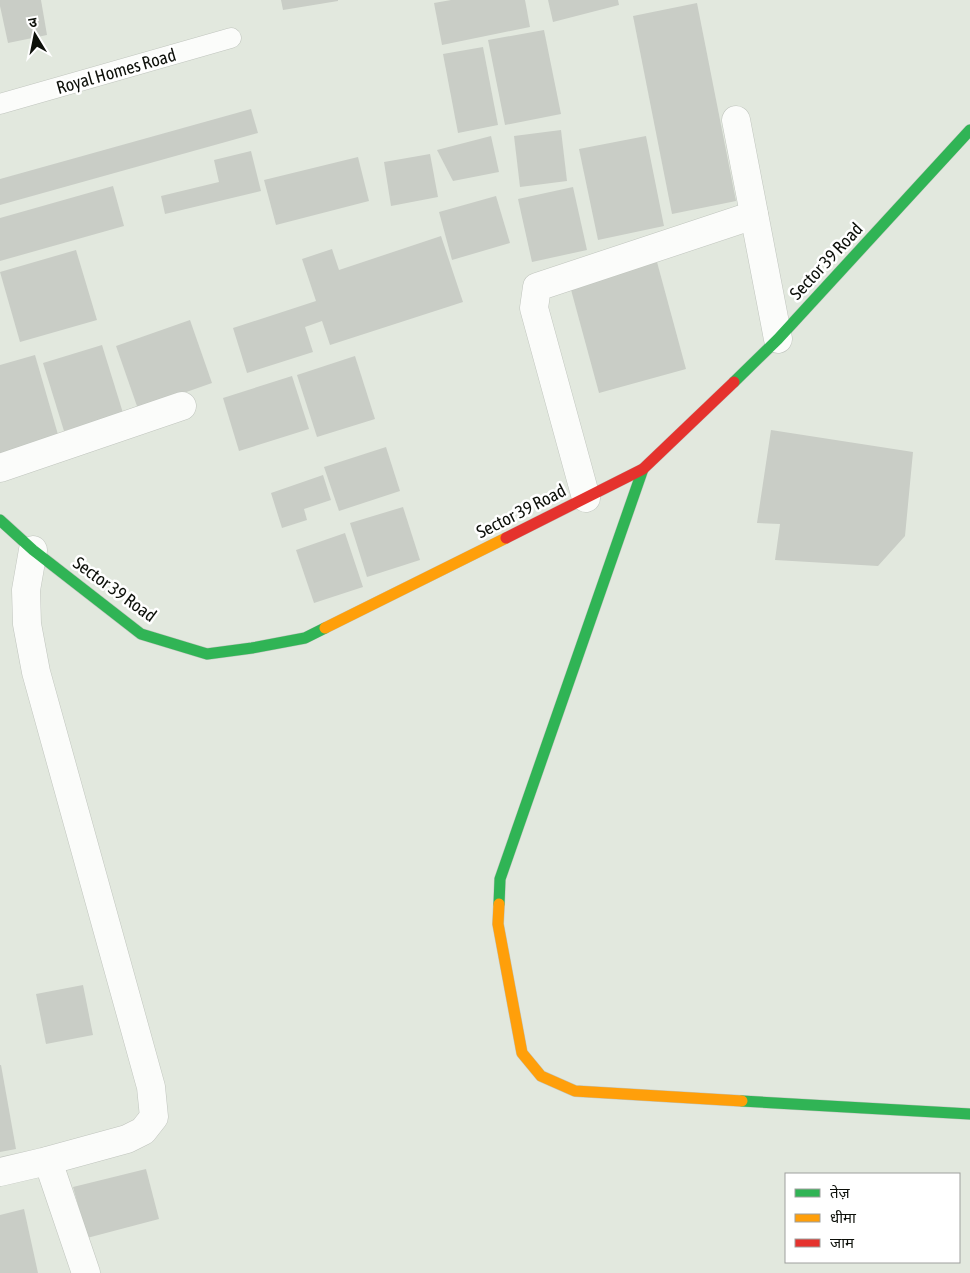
<svg xmlns="http://www.w3.org/2000/svg" width="970" height="1273" font-family="'Asap Condensed','Noto Sans Devanagari',sans-serif">
<style>
.building{fill:#c9cdc6}
.lines{fill:none;stroke-linecap:round;stroke-linejoin:round}
.lane-casing{stroke:#c0c5be;stroke-width:21}
.street-casing{stroke:#c0c5be;stroke-width:29}
.fast-casing{stroke:#c0c5be;stroke-width:12}
.slow-casing{stroke:#c0c5be;stroke-width:12}
.jam-casing{stroke:#c0c5be;stroke-width:12}
.lane{stroke:#fbfcfa;stroke-width:20}
.street{stroke:#fbfcfa;stroke-width:28}
.fast{stroke:#30b455;stroke-width:11}
.slow{stroke:#ff9f0a;stroke-width:11}
.jam{stroke:#e5322d;stroke-width:11}
.labels{text-anchor:middle;dominant-baseline:central;stroke-width:5;stroke-linejoin:round;paint-order:stroke}
.street-label{font-size:18px;fill:#0d100a;stroke:#fff}
</style>
<rect width="100%" height="100%" fill="#e2e8de"/>
<g class="building">
<path d="M0,0h41l6,35 -39,8 -8,-37z"/>
<path d="M281,0h57v1l-55,9z"/>
<path d="M451,0h74l5,27 -88,18 -8,-42z"/>
<path d="M548,0h70l1,5 -66,17z"/>
<path d="M697,3l39,198 -64,13 -39,-198z"/>
<path d="M544,30l17,84 -56,11 -17,-85z"/>
<path d="M483,47l15,78 -40,8 -15,-79z"/>
<path d="M251,109l7,24 -258,72v-26z"/>
<path d="M561,130l6,51 -47,6 -6,-51z"/>
<path d="M491,136l8,36 -46,9 -16,-31z"/>
<path d="M646,136l18,90 -66,14 -19,-91z"/>
<path d="M251,151l10,40 -96,23 -4,-18 58,-14 -5,-22z"/>
<path d="M430,154l8,43 -47,9 -7,-44z"/>
<path d="M358,157l11,44 -93,24 -12,-45z"/>
<path d="M113,186l11,40 -124,35v-43z"/>
<path d="M573,187l14,63 -55,12 -14,-63z"/>
<path d="M496,196l14,47 -58,17 -13,-48z"/>
<path d="M441,236l22,66 -133,43 -8,-24 -17,6 8,25 -66,21 -14,-45 83,-27 -14,-42 30,-10 7,21z"/>
<path d="M76,250l21,70 -77,22 -20,-70z"/>
<path d="M657,262l29,107 -87,24 -29,-107z"/>
<path d="M190,320l22,63 -74,26 -22,-63z"/>
<path d="M102,345l21,68 -59,18 -21,-68z"/>
<path d="M35,355l24,83 -59,17v-90z"/>
<path d="M355,356l20,63 -58,18 -20,-62z"/>
<path d="M292,376l17,53 -70,22 -16,-53z"/>
<path d="M771,430l142,22 -8,84 -27,30 -103,-6 5,-36 -23,-1z"/>
<path d="M386,447l14,44 -61,20 -15,-44z"/>
<path d="M323,475l8,25 -27,9 3,11 -25,8 -11,-35z"/>
<path d="M403,507l17,53 -53,17 -17,-54z"/>
<path d="M345,533l18,54 -49,16 -18,-53z"/>
<path d="M83,985l10,50 -47,9 -10,-50z"/>
<path d="M0,1065h1l15,84 -16,3z"/>
<path d="M146,1169l13,50 -72,19 -14,-51z"/>
<path d="M24,1209l14,64h-38v-58z"/>
</g>
<g class="lines">
<g class="lane-casing">
<path id="lane" d="M0,104l231,-66"/>
</g>
<g class="street-casing">
<g id="street">
<path d="M736,120l42,219"/>
<path d="M0,468l182,-62"/>
<path d="M586,498l-52,-190 3,-21 217,-72"/>
<path d="M48,1161l38,112"/>
<path d="M0,1172l43,-10 84,-23 16,-8 11,-14 -3,-30 -115,-415 -9,-48 -1,-34 7,-40"/>
</g>
</g>
<g class="fast-casing">
<g id="fast">
<path d="M734,382l44,-43 192,-209"/>
<path d="M0,520l33,30 108,84 66,20 45,-6 53,-10 20,-10"/>
<path d="M499,904l1,-25 143,-410"/>
<path d="M742,1101l228,13"/>
</g>
</g>
<g class="slow-casing">
<g id="slow">
<path d="M325,628l181,-90"/>
<path d="M499,904l-1,20 24,129 19,23 34,15 167,10"/>
</g>
</g>
<g class="jam-casing">
<path id="jam" d="M506,538l137,-69 91,-87"/>
</g>
<use href="#lane" class="lane"/>
<use href="#street" class="street"/>
<use href="#fast" class="fast"/>
<use href="#slow" class="slow"/>
<use href="#jam" class="jam"/>
</g>
<g class="labels">
<g class="street-label">
<text transform="translate(116 71) rotate(-16)">Royal Homes Road</text>
<text transform="translate(826 261) rotate(-47)">Sector 39 Road</text>
<text transform="translate(521 511) rotate(-27)">Sector 39 Road</text>
<text transform="translate(115 589) rotate(36)">Sector 39 Road</text>
</g>
</g>
<rect x="785" y="1173" width="175" height="90" fill="#ffffff" stroke="#9e9f9d"/>
<rect x="795" y="1189" width="25" height="8" fill="#30b455" stroke="#9e9f9d"/>
<text x="830" y="1198" font-size="15" fill="#0d100a">तेज़</text>
<rect x="795" y="1214" width="25" height="8" fill="#ff9f0a" stroke="#9e9f9d"/>
<text x="830" y="1223" font-size="15" fill="#0d100a">धीमा</text>
<rect x="795" y="1239" width="25" height="8" fill="#e5322d" stroke="#9e9f9d"/>
<text x="830" y="1248" font-size="15" fill="#0d100a">जाम</text>
<g transform="translate(35 35) rotate(350)" stroke="#ffffff" stroke-width="4" paint-order="stroke">
<path d="M0-4L9 19L0 12L-9 19Z" fill="#0d100a"/>
<text y="-8" font-size="14" font-weight="bold" text-anchor="middle" fill="#0d100a">उ</text>
</g>
</svg>
